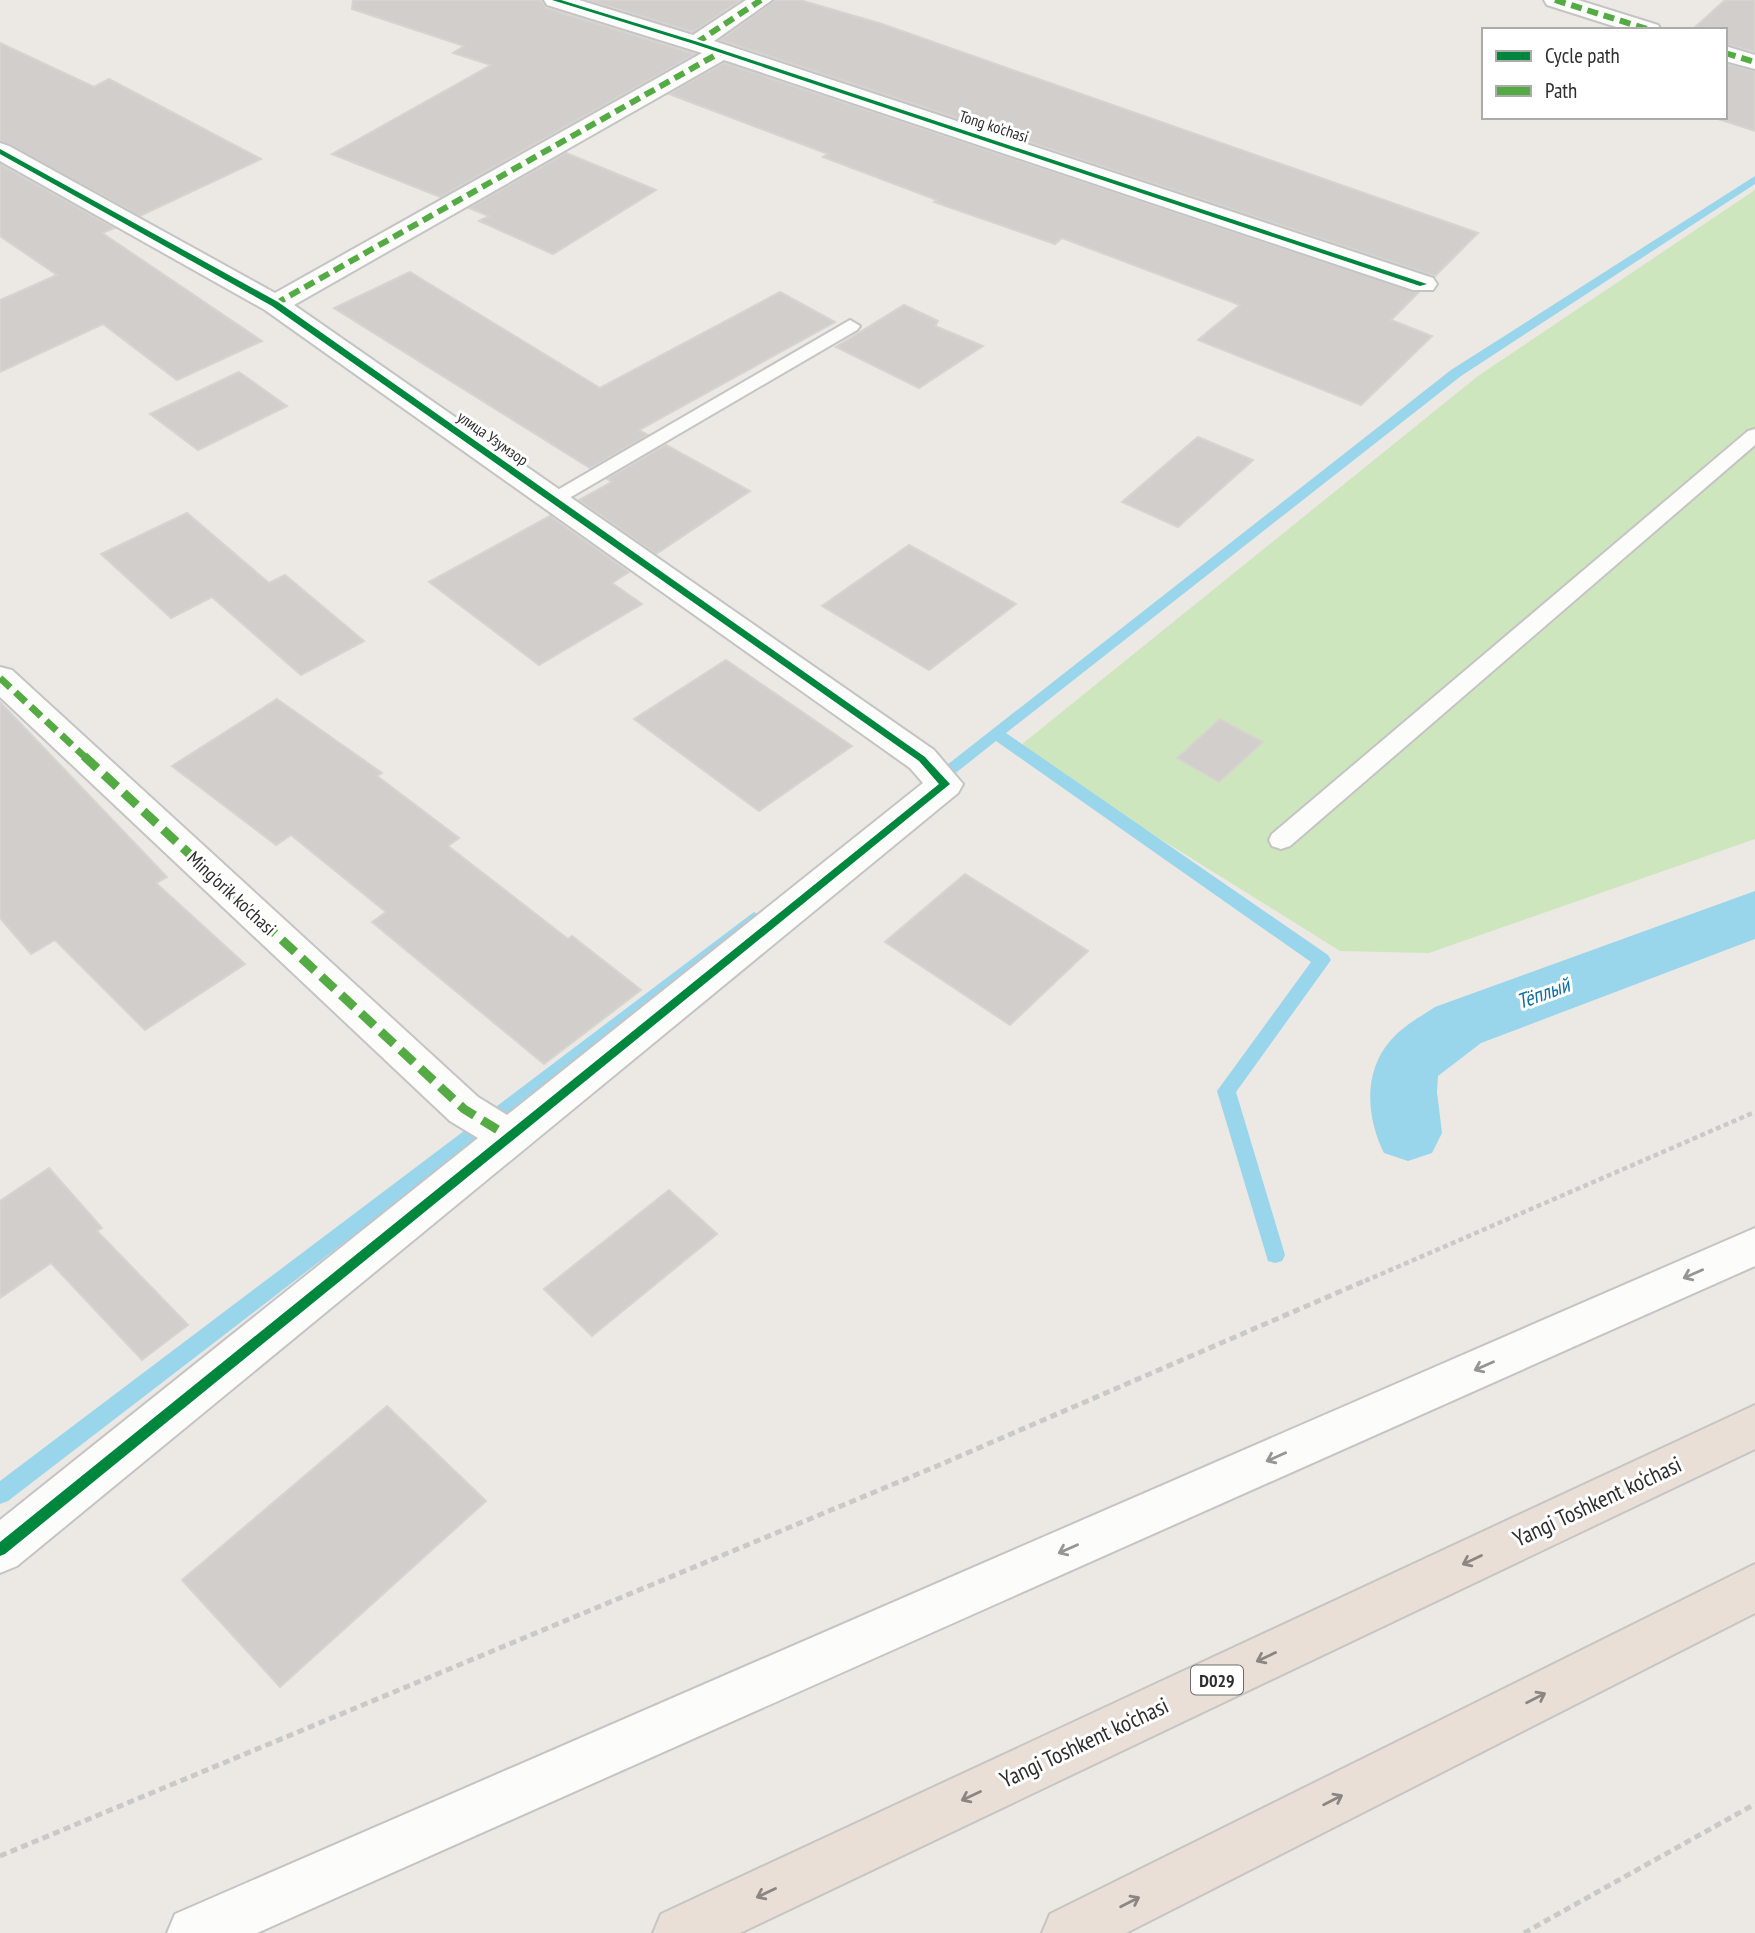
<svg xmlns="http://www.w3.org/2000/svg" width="1755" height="1933" font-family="'PT Sans Narrow',sans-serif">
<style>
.green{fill:#cee6be}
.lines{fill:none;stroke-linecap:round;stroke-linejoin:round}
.stream{fill:#99d6ec;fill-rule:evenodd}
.canal{fill:#99d6ec;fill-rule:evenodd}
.building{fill:#d1cecb;stroke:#d7d4d0;stroke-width:2}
.lane-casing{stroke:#c5c4c5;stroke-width:4}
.street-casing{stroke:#c5c4c5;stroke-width:4}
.secondary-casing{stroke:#c5c4c5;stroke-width:4}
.highway-casing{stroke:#c6c5c4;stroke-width:4}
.path-far1{stroke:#c9c9c8;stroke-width:4.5;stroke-dasharray:5 3.5;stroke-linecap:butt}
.path{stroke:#c9c9c8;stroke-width:5;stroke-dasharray:7 4.5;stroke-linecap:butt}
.lane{fill:#fcfcfb;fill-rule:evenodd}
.street{fill:#fcfcfb;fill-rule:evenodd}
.secondary{fill:#fcfcfb;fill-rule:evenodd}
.highway{fill:#eadfd6;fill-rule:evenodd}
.quiet-far2{stroke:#54ab44;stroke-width:6;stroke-dasharray:11 6;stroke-linecap:butt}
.quiet-far1{stroke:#54ab44;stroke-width:7;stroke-dasharray:14 7;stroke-linecap:butt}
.quiet{stroke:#54ab44;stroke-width:9;stroke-dasharray:18 9;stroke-linecap:butt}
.cycleway-casing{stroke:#fff;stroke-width:5}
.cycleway{fill:#00873e;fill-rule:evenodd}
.oneway{stroke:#959594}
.oneway2{stroke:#8c8682}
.labels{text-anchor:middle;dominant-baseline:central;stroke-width:6;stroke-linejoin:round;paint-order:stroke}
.far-street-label{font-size:16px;fill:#2e2e2e;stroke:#fff}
.shield{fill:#fff;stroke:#6d6d6d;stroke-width:2}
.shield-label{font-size:18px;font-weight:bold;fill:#2e2e2e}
.street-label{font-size:19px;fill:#2e2e2e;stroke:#fff}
.water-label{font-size:21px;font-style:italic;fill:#0d6fa3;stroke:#fff}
.near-street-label{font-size:23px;fill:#2e2e2e;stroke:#fff}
</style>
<rect width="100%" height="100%" fill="#ece8e4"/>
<path class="green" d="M1755,190v649l-326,114 -89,-2 -324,-202 462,-373z"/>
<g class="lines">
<g class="stream">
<path d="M1755,176v8l-294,192 -455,357 322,222 3,5 -95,132 49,163 -3,6 -7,2 -7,-2 -51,-170 94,-129 -315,-221 -58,46 -6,2 -8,-6 527,-413z"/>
<path d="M754,912l9,6 -3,5 -752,578 -8,3v-23z"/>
</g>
<path class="canal" d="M1755,891v48l-274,104 -43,33 -1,16 5,41 -10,20 -24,8 -24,-8c-18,-36 -21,-82 7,-113 12,-14 29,-23 44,-33z"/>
</g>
<g class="building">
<path d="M353,0h188l5,8 149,46 -255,143 -108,-43 159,-89 -38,-12 11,-7 -112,-37z"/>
<path d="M588,0h153l-48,32z"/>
<path d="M775,0h25l82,24 596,209 -43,43 -715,-236z"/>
<path d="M1725,0h30v52l-30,-8v-14h-33z"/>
<path d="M0,43l94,44 15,-8 152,80 -121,57 -140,-75z"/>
<path d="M724,63l694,230 -27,27 41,16 -71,69 -163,-65 42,-35 -178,-67 -7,6 -121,-42 3,-2 -114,-43 5,-3 -159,-60z"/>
<path d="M1725,64l30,7v60l-43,-14h13z"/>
<path d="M566,153l90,37 -103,64 -74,-33 10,-5 -20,-8z"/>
<path d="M0,164l114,64 -12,5 160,108 -85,39 -74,-56 -103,48v-72l57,-25 -57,-39z"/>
<path d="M410,272l190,116 180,-96 55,30 -196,108 9,5 -58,33 -256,-160z"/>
<path d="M904,305l34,16 -3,5 48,20 -64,42 -83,-41z"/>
<path d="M239,372l48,34 -89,44 -48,-36z"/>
<path d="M1198,437l55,23 -75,67 -56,-25z"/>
<path d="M666,445l84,46 -94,63 -77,-54 33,-18 -5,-3z"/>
<path d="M187,513l82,70 16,-8 79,66 -63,34 -89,-78 -41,21 -70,-64z"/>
<path d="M550,516l79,56 -17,11 30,21 -103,61 -110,-83z"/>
<path d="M909,545l107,59 -87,66 -107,-64z"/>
<path d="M726,660l126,86 -93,65 -125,-92z"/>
<path d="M277,699l105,74 -5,3 82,62 -11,8 120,93 4,-3 69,54 -97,74 -172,-142 14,-10 -95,-77 -15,10 -104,-79z"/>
<path d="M0,702l167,175 -11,6 89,81 -100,66 -90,-90 -24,14 -31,-36z"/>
<path d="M1220,719l43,23 -44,40 -42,-24z"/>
<path d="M965,874l123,77 -78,74 -125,-83z"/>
<path d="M49,1168l53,60 -5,3 91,94 -46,35 -91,-97 -51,35v-97z"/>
<path d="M669,1190l48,44 -125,102 -48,-47z"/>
<path d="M387,1406l99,95 -206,186 -98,-107z"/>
</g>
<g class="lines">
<g class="lane-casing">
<g id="lane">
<path d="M850,320l10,6 -3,4 -298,174h-14l-3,-5z"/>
<path d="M1755,429v16l-465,401 -9,3 -9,-3 -3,-6 3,-6 476,-403z"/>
</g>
</g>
<g class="street-casing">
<g id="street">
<path d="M544,0h35l114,35 53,-35h26l-58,41 719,237 4,6 -4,6h-20l-689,-230 -430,245 640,445 29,34 -5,9 -941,773 -17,7v-53l478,-382 -28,-17 -450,-424v-30l12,3 466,427 29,18 416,-332 -13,-15 -645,-458 -265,-149v-18l9,3 266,147 427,-240 -155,-48z"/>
<path d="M1544,0h34l80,25 3,5h-35l-79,-25z"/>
<path d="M1725,46l30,9v14l-30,-8z"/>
</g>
</g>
<g class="secondary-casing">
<path id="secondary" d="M1755,1228v38l-1498,667h-90l8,-19z"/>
</g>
<g class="highway-casing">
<g id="highway">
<path d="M1755,1405v44l-1015,484h-87l8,-19z"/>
<path d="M1755,1564v49l-629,320h-84l8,-19z"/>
</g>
</g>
<path class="path-far1" d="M1365,1281l390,-169"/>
<g class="path">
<path d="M0,1856l937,-390 432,-187"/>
<path d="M1524,1933l231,-129"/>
</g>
<use href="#lane" class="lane"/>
<use href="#street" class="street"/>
<use href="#secondary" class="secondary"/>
<use href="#highway" class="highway"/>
<g class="quiet-far2">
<path d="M1555,0l95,30"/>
<path d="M696,43l65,-43"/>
<path d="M1725,53l30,9"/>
<path d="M275,304l446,-252"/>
</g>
<path class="quiet-far1" d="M0,678l85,79"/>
<path class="quiet" d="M84,756l380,353 47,29"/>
<g class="cycleway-casing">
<g id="cycleway">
<path d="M552,0h9l137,42 729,242 -7,2 -726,-242z"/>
<path d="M0,149l278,153 647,455 25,27 -945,770 -5,2v-14l939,-758 -20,-23 -647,-455 -272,-152z"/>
</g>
</g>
<use href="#cycleway" class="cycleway"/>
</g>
<defs><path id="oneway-shaft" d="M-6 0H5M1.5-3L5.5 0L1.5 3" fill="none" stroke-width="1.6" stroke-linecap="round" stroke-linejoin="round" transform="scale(1.75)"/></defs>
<g class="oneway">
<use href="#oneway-shaft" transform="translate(1693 1274) rotate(156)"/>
<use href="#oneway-shaft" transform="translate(1484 1366) rotate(156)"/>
<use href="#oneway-shaft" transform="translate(1276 1457) rotate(156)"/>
<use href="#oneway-shaft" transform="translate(1068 1549) rotate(156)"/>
</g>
<g class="oneway2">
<use href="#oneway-shaft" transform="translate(1472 1560) rotate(155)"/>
<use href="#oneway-shaft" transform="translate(1266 1657) rotate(155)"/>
<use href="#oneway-shaft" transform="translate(1536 1698) rotate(-27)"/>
<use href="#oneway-shaft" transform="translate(971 1796) rotate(155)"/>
<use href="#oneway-shaft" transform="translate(1333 1800) rotate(-27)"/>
<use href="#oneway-shaft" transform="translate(766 1893) rotate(155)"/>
<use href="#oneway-shaft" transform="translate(1130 1902) rotate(-27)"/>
</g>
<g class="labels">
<g class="far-street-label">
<text transform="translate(994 126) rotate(18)">Tong ko'chasi</text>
<text transform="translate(493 438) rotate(35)">улица Узумзор</text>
</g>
<rect class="shield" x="1191" y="1665.5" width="52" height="29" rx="5"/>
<g class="shield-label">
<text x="1217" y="1680">D029</text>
</g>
<g class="street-label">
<text transform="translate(232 893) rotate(43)">Ming'orik ko'chasi</text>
</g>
<g class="water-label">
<text transform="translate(1543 993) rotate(-20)">Тёплый</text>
</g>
<g class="near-street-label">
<text transform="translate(1597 1501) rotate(-25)">Yangi Toshkent ko‘chasi</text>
<text transform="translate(1084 1742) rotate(-25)">Yangi Toshkent ko‘chasi</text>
</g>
</g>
<rect x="1482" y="28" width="245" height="91" fill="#ffffff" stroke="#ababab" stroke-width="2"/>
<rect x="1496" y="51" width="35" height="10" fill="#00873e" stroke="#ababab" stroke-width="2"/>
<text x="1545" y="63" font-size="21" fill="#2e2e2e">Cycle path</text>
<rect x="1496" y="86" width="35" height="10" fill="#54ab44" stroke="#ababab" stroke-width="2"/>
<text x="1545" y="98" font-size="21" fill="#2e2e2e">Path</text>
</svg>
